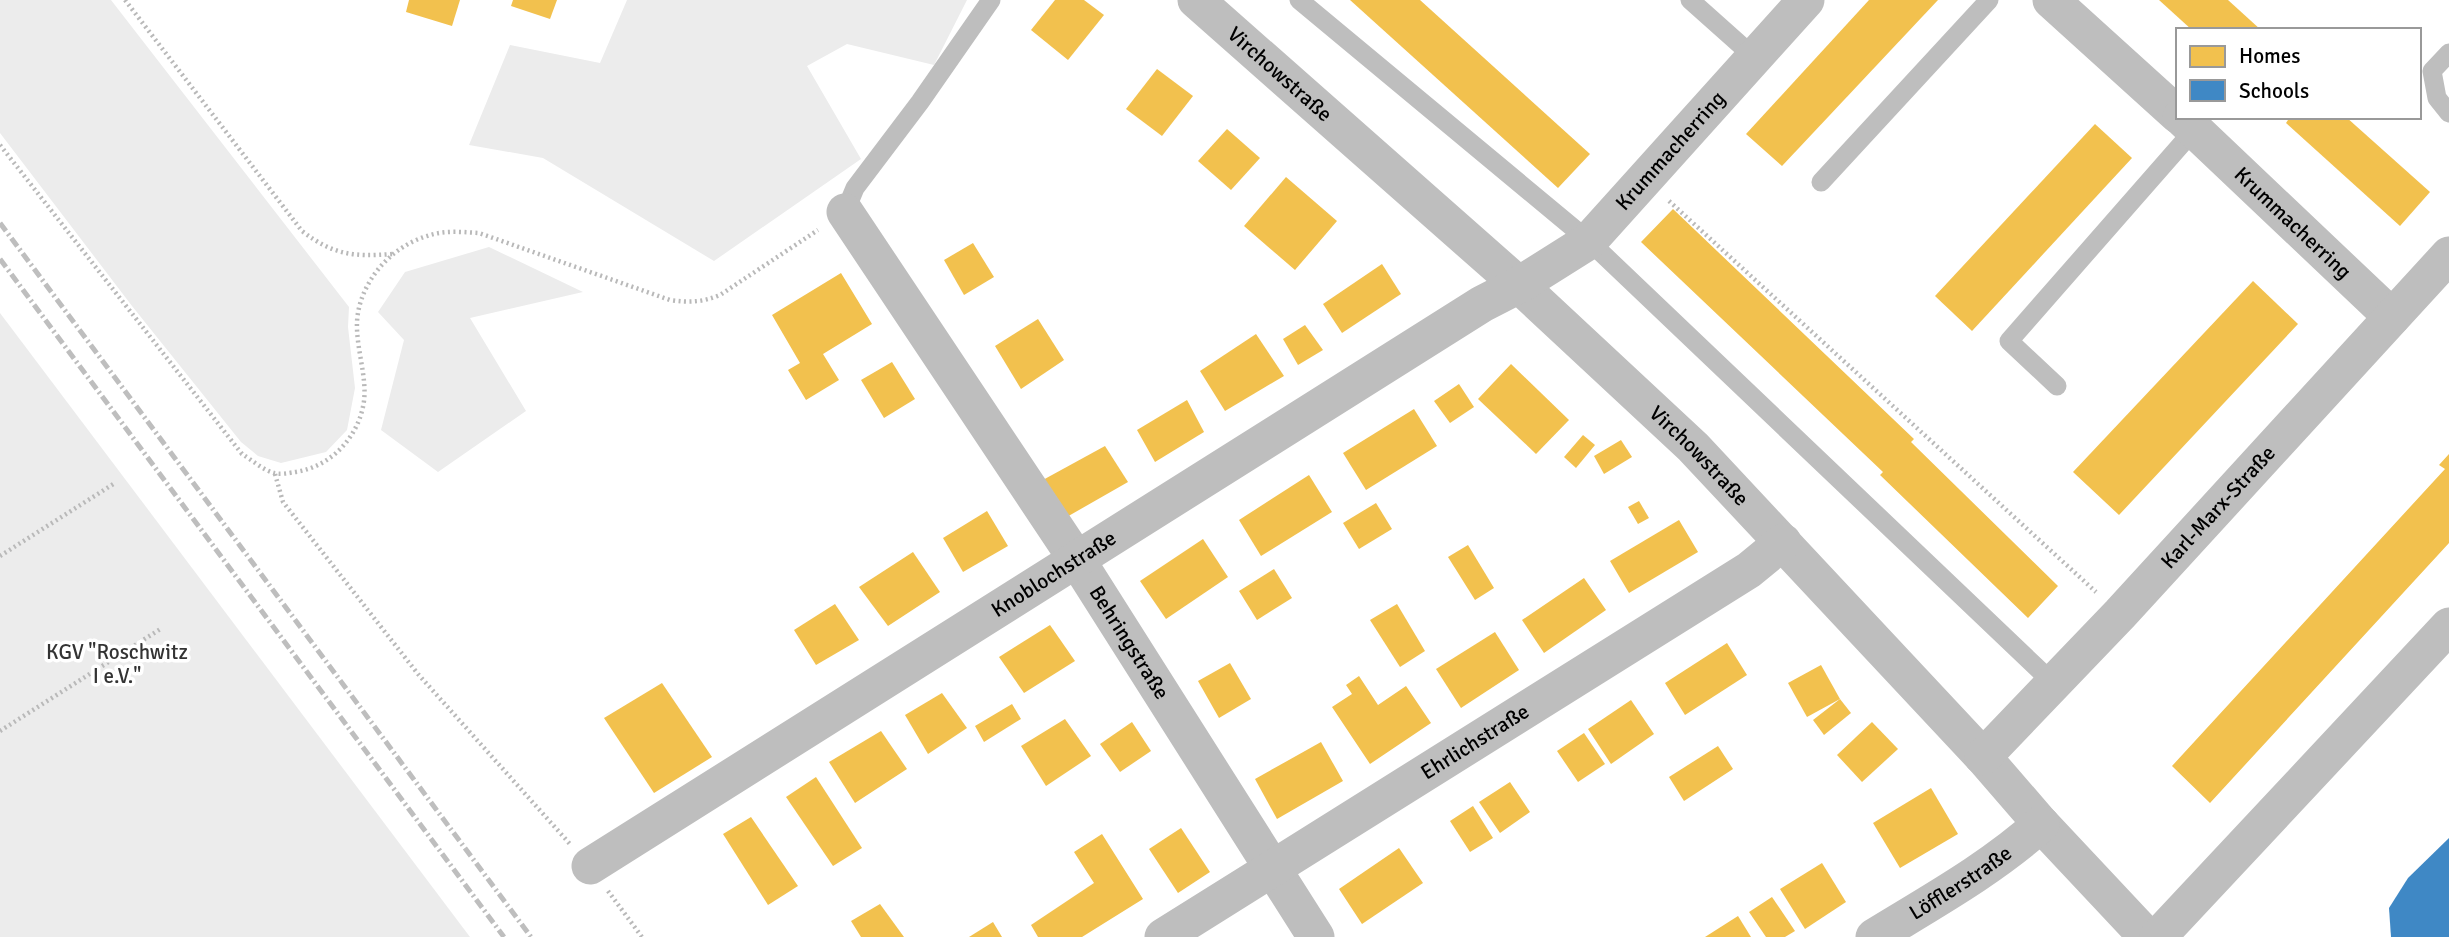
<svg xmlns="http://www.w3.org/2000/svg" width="2449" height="937" font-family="Signika,sans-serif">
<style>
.green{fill:#ececec}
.homes{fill:#f2c14e}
.schools{fill:#3f88c5}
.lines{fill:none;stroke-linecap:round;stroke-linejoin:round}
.path{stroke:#b9b9b9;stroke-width:4.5;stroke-dasharray:2 3.5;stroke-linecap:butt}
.service{stroke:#bebebe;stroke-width:19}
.minor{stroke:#bebebe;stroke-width:37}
.rail{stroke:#bebebe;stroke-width:5;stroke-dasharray:10 3.5 2 3.5;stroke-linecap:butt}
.labels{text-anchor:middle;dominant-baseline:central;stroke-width:7;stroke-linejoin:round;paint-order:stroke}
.street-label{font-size:21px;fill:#000;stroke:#fff}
.park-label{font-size:21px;fill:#333;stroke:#fff}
</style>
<rect width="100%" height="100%" fill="#fff"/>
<g class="green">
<path d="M0,0h111l238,307 -1,20 7,61 -8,42 -21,22 -45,11 -23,-7 -17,-14 -109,-136 -132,-173z"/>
<path d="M627,0h340l-33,65 -87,-21 -40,22 54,93 -147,102 -171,-103 -74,-13 41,-100 90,18z"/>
<path d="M489,247l94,45 -113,26 56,93 -88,61 -57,-42 23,-90 -26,-28 27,-40z"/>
<path d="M0,313l470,624h-470z"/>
</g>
<g class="homes">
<path d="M409,0h51l-8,26 -46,-14z"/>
<path d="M513,0h44l-7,19 -39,-13z"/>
<path d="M1055,0h29l20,15 -36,45 -37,-30z"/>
<path d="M1350,0h70l170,154 -32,34z"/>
<path d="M1869,0h69l-156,166 -36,-32z"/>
<path d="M2159,0h69l33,30h-69z"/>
<path d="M1157,69l36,27 -31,40 -36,-27z"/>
<path d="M2290,117h56l84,75 -30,34 -114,-103z"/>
<path d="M2095,124l37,34 -160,173 -37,-35z"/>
<path d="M1227,129l33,29 -29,32 -33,-29z"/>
<path d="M1286,177l51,44 -42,49 -51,-44z"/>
<path d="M1673,209l241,230 -3,3 147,144 -30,32 -148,-143 3,-3 -242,-230z"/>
<path d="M973,243l21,34 -30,18 -20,-35z"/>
<path d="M1382,264l19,30 -59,39 -19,-29z"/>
<path d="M841,273l31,51 -49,30 16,26 -33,20 -18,-30 12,-7 -28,-48z"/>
<path d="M2253,281l45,43 -179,191 -46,-43z"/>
<path d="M1038,319l26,41 -43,29 -26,-43z"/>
<path d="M1305,325l18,25 -25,15 -15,-26z"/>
<path d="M1256,334l28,42 -59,35 -25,-40z"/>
<path d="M892,362l23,37 -31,19 -23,-38z"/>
<path d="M1511,364l58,56 -33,34 -58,-55z"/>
<path d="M1459,384l15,23 -24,16 -16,-22z"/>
<path d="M1187,400l17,32 -49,30 -18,-32z"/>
<path d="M1414,409l23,37 -71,44 -23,-37z"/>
<path d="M1583,435l12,10 -19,23 -12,-11z"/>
<path d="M1621,440l11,17 -28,17 -10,-18z"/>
<path d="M1105,446l23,36 -63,36 -24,-37z"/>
<path d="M2449,454v89l-239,260 -38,-37 273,-297 -6,-4z"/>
<path d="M1309,475l23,37 -71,44 -22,-36z"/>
<path d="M1639,501l10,17 -11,6 -10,-17z"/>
<path d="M1376,503l16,26 -33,20 -16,-26z"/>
<path d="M987,511l21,35 -45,26 -20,-34z"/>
<path d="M1679,520l19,32 -69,41 -19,-32z"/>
<path d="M1203,539l25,38 -62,42 -26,-38z"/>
<path d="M1468,545l26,43 -19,12 -27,-43z"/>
<path d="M913,552l27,40 -52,34 -29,-39z"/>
<path d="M1274,569l18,29 -35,22 -18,-29z"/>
<path d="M1584,578l22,32 -62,43 -22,-33z"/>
<path d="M835,604l24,36 -43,25 -22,-35z"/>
<path d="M1397,604l28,47 -25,16 -30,-47z"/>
<path d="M1050,625l25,36 -51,32 -25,-36z"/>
<path d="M1495,632l24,38 -58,38 -25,-39z"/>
<path d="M1727,643l20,32 -62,40 -20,-32z"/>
<path d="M1230,663l21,36 -32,19 -21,-37z"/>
<path d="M1821,665l19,34 -33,18 -19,-34z"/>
<path d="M1359,676l19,29 28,-19 25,37 -61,41 -38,-57 20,-13 -6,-9z"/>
<path d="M662,683l50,74 -58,36 -50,-75z"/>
<path d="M942,693l25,35 -39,26 -23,-39z"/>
<path d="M1840,699l11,14 -27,22 -11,-15z"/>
<path d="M1631,700l23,34 -43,30 -23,-35z"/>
<path d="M1012,704l9,15 -37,23 -9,-16z"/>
<path d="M1065,719l26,37 -45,30 -25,-40z"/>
<path d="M1132,722l19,29 -31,21 -20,-28z"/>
<path d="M1872,722l26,27 -36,33 -25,-27z"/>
<path d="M881,731l26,38 -52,34 -26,-41z"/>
<path d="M1584,733l21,31 -27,18 -21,-31z"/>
<path d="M1321,742l22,39 -66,38 -22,-40z"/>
<path d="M1718,746l15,23 -49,32 -15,-24z"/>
<path d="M816,777l46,71 -29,18 -47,-69z"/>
<path d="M1510,782l20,30 -30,21 -21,-31z"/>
<path d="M1931,788l27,46 -58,34 -27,-45z"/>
<path d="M1473,806l20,32 -23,14 -20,-31z"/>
<path d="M751,817l47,69 -30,19 -45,-71z"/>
<path d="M1181,828l29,44 -32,21 -29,-44z"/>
<path d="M1102,834l41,65 -61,38h-44l-7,-12 63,-42 -20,-31z"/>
<path d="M1399,848l24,35 -61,41 -23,-35z"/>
<path d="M1822,863l24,39 -41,27 -25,-40z"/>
<path d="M1772,897l23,34 -10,6h-19l-17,-25z"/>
<path d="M880,904l24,33h-43l-10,-16z"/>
<path d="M1738,916l13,21h-46z"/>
<path d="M993,922l9,15h-33z"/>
</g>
<path class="schools" d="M2449,838v99h-58l-2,-29 19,-30z"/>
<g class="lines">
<g class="path">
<path d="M125,0l177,231c31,24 52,26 90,23"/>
<path d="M0,145l242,309c10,6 21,16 32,19 5,2 15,0 21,-1 36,-5 64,-35 69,-71 3,-25 -8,-53 -7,-79 2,-39 33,-75 70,-86 17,-6 35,-4 52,-3l191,67c19,3 33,2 50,-5l98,-65"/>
<path d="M1669,201l427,391"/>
<path d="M275,474l8,28 135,172 152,170"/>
<path d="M0,556l115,-73"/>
<path d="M0,731l162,-103"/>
<path d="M608,891l34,46"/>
</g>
<g class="service">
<path d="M1299,0l290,241 464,442"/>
<path d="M1690,0l64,57"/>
<path d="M2449,53l-17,18 5,27 12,15"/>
<path d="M1821,182l168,-182"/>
<path d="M845,212l10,-24 65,-86 71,-102"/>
<path d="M2057,386l-48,-45 185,-211"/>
</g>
<g class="minor">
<path id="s1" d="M1196,0l323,285 174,162 290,310 58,67 106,113"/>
<path d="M2051,0l127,115"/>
<path id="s2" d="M2181,117l211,200"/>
<path id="s3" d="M845,212l232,348 239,377"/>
<path id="s4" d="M1983,757l137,-143 329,-359"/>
<path id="s5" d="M590,866l892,-562 37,-19 70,-44 217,-241"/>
<path id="s6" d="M1163,937l586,-367 34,-28"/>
<path id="s7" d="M1874,937c57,-35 117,-68 167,-113"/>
<path d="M2158,937l291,-311"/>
</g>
<g class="rail">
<path d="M0,223l531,714"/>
<path d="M0,259l504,678"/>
</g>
</g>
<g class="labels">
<g class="street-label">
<text stroke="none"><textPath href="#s1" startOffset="112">Virchowstraße</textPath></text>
<text stroke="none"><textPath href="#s5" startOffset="1300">Krummacherring</textPath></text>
<text stroke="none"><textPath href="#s2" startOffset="154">Krummacherring</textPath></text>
<text stroke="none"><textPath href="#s1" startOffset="679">Virchowstraße</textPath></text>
<text stroke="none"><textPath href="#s4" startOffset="343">Karl-Marx-Straße</textPath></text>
<text stroke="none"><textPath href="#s5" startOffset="548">Knoblochstraße</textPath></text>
<text stroke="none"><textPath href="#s3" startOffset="516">Behringstraße</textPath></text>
<text stroke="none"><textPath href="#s6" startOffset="368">Ehrlichstraße</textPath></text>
<text stroke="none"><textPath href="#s7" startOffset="102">Löfflerstraße</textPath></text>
</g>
<g class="park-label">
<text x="117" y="652">KGV "Roschwitz<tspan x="117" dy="24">I e.V."</tspan></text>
</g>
</g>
<rect x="2176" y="28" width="245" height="91" fill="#ffffff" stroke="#999999" stroke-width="2"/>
<rect x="2190" y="46" width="35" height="21" fill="#f2c14e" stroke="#999999" stroke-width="2"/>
<text x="2239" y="63" font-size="21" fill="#000000">Homes</text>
<rect x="2190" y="80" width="35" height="21" fill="#3f88c5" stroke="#999999" stroke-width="2"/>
<text x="2239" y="98" font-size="21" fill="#000000">Schools</text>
</svg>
